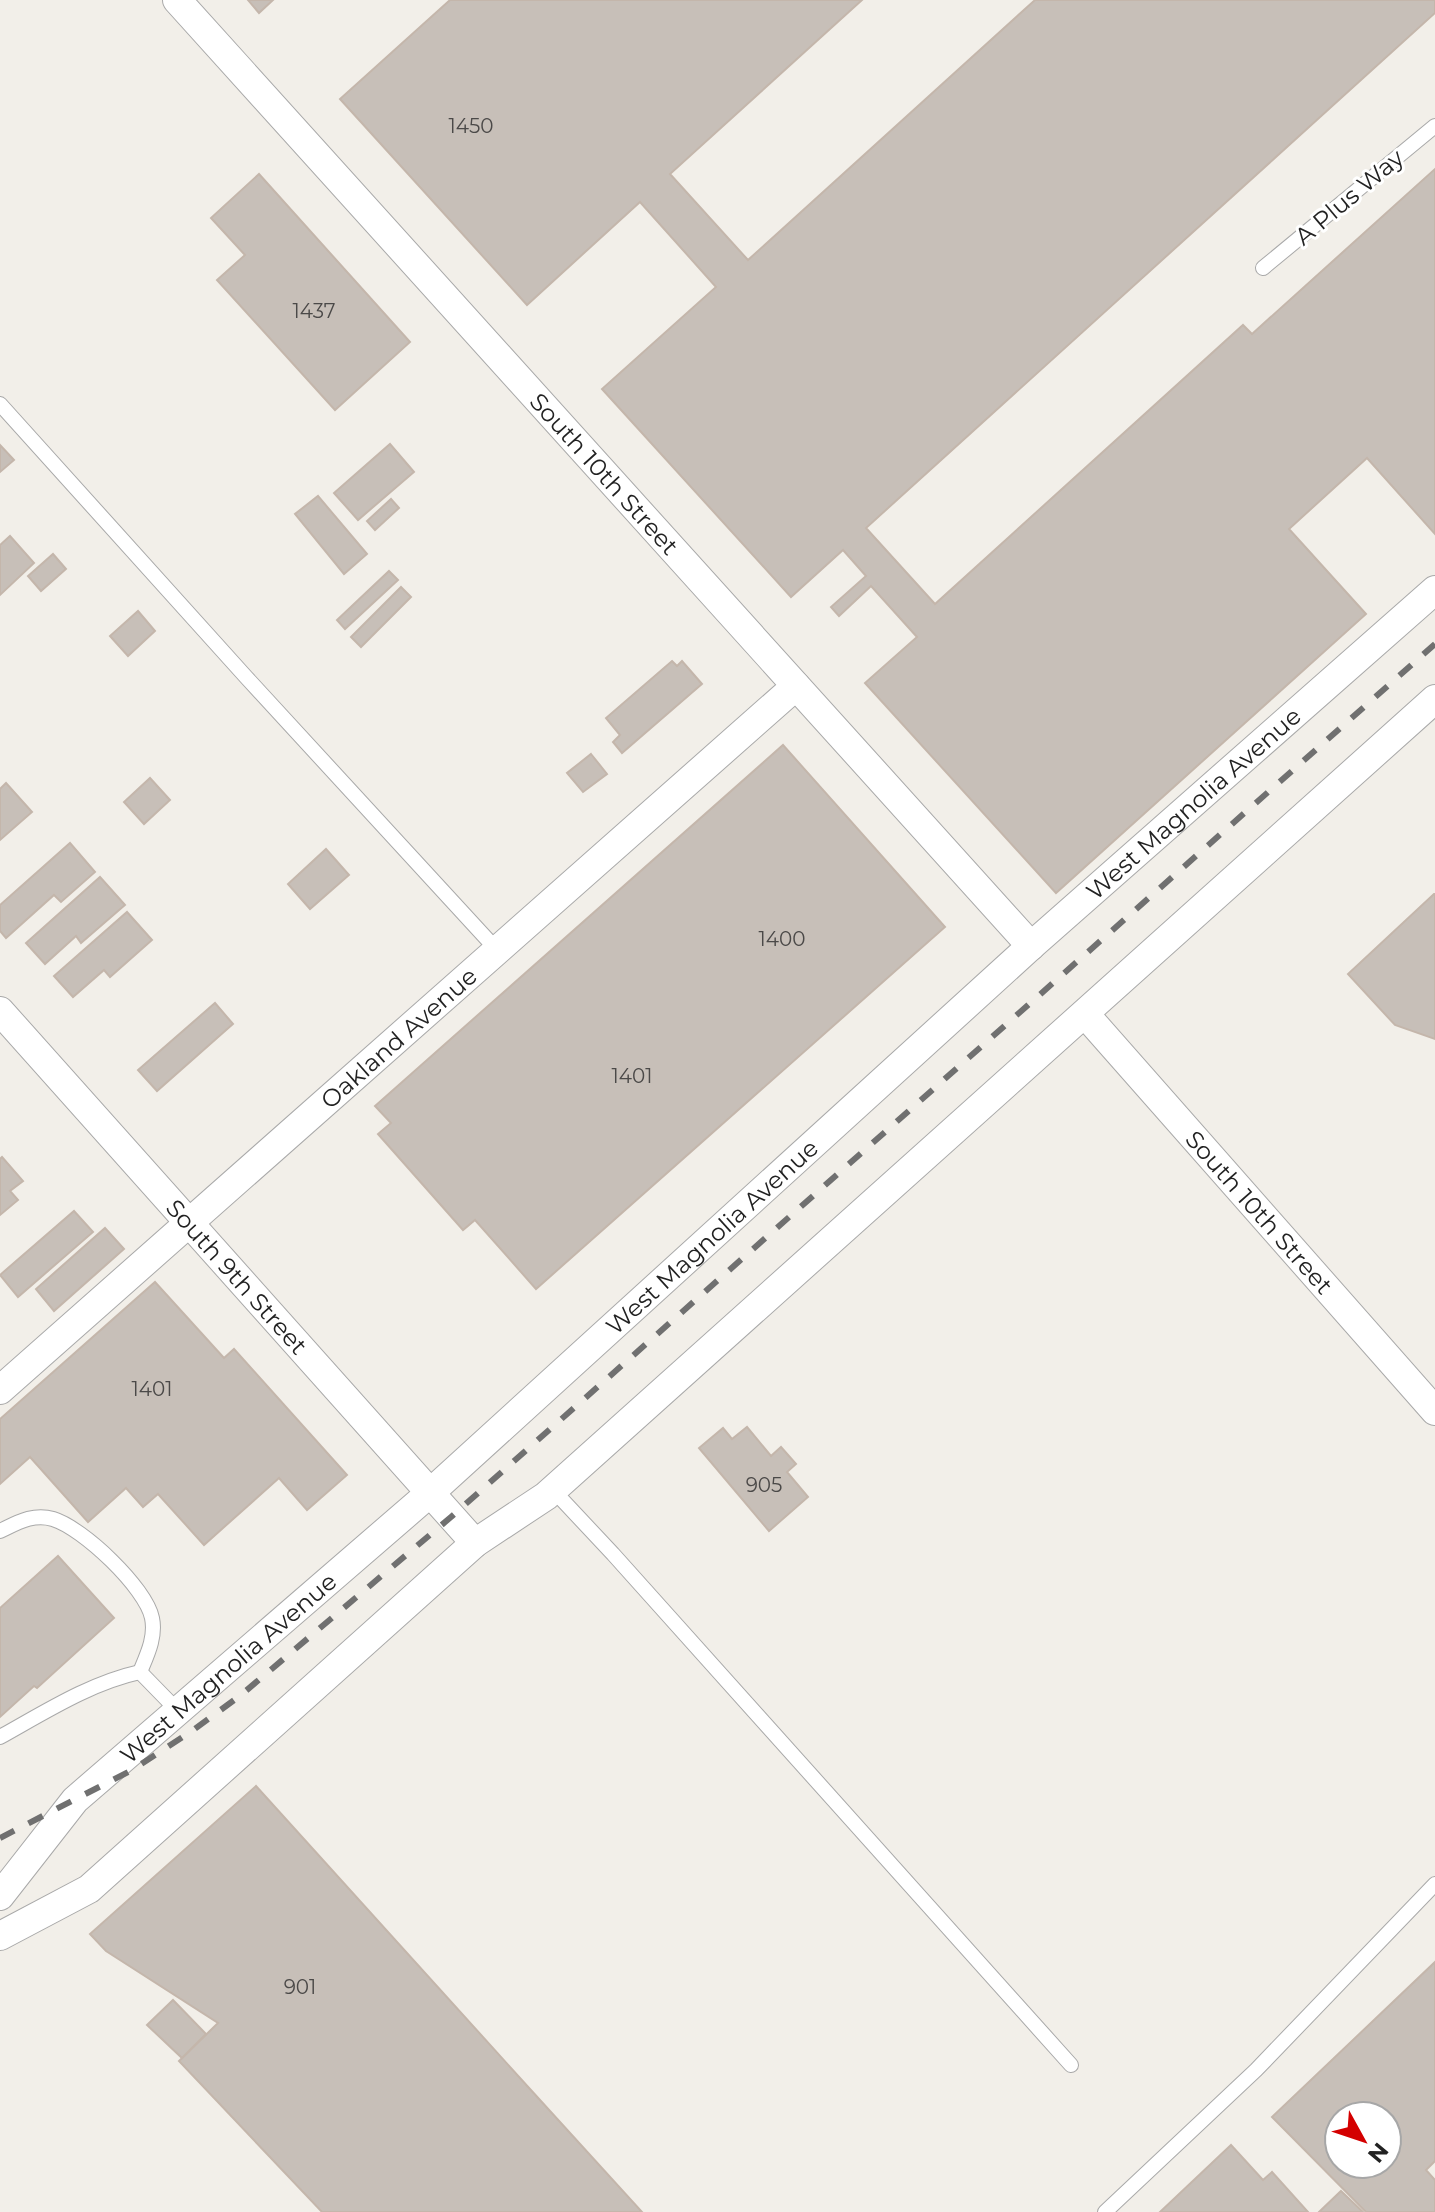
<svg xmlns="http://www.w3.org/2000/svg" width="1435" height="2212" font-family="Montserrat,sans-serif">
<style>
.building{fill:#c7bfb8;stroke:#c4b6ab;stroke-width:2;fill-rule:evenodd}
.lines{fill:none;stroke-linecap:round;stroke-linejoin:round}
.lane-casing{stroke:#a9a9a9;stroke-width:16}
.street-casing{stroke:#a9a9a9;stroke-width:30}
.lane{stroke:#fff;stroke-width:14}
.street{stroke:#fff;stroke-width:28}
.rail{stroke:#707070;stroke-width:6;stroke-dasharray:16 16;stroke-linecap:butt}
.labels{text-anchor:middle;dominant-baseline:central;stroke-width:6;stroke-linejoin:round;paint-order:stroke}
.number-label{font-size:20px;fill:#4b4948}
.street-label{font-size:24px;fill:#222;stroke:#fff}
</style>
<rect width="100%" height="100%" fill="#f2efe9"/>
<g class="building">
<path d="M248,0h25l-14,13z"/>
<path d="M450,0h412l-192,174 78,86 287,-260h400v13l-569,515 69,76 308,-279 9,9 183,-165v365l-68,-76 -78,71 77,85 -310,279 -191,-210 52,-46 -46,-51 -32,30 -8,-9 35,-31 -23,-26 -52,47 -189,-208 114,-102 -76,-85 -113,103 -187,-206z"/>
<path d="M259,174l151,168 -75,68 -118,-130 28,-25 -34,-37z"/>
<path d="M390,444l24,28 -56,48 -24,-27z"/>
<path d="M0,445l14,15 -14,12z"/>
<path d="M318,496l49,58 -23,20 -49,-60z"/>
<path d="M391,499l8,9 -24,22 -8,-9z"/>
<path d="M10,536l24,27 -34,32v-50z"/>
<path d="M53,554l13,15 -25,22 -13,-15z"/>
<path d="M389,571l9,9 -53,49 -8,-9z"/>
<path d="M401,587l10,10 -50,50 -10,-10z"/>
<path d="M138,611l17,20 -27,25 -18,-20z"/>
<path d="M672,661l5,5 5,-5 20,23 -80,69 -9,-11 7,-7 -14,-17z"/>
<path d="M783,745l162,182 -409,362 -61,-69 -12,10 -85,-96 13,-11 -16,-17z"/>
<path d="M591,754l16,20 -24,18 -16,-19z"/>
<path d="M150,778l20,22 -26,24 -20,-22z"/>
<path d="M6,783l26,29 -32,28v-51z"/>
<path d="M70,843l25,29 -34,30 -7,-7 -48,43 -6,-7v-26z"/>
<path d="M326,849l23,26 -39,34 -22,-25z"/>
<path d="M100,877l25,28 -44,38 -5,-7 -31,28 -19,-21z"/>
<path d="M1434,894h1v145l-40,-14 -47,-51z"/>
<path d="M127,912l25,28 -42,37 -6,-7 -31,27 -19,-21z"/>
<path d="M215,1003l18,21 -76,67 -19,-21z"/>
<path d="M2,1157l21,24 -13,10 8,9 -18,15v-56z"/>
<path d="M74,1211l19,21 -75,65 -18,-22z"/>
<path d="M105,1228l19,21 -70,62 -18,-22z"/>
<path d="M155,1282l69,76 10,-9 113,126 -40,35 -28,-32 -75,67 -46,-51 -15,13 -17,-19 -38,34 -58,-65 -30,27v-65z"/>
<path d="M747,1427l24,29 10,-9 15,17 -9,8 21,25 -39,34 -70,-83 24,-20 9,11z"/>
<path d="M58,1556l56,62 -77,70 -3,-2 -34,31v-109z"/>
<path d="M256,1786l274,303 112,123h-320l-143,-151 39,-38 -112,-72 -16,-17z"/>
<path d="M1435,1962v199l-9,9 9,10v32h-69l-94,-95zM1339,2116h48v48h-48z"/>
<path d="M173,2000l33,34 -24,24 -35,-33z"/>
<path d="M1231,2145l32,35 9,-8 36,40h-148z"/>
<path d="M1341,2191l22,21h-44z"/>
</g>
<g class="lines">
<g class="lane-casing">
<g id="lane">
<path d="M1263,268l172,-142"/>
<path d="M0,404l246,273 251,273"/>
<path d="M553,1490l60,64 458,511"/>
<path d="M0,1531c17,-8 33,-18 53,-12 30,9 93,69 99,99 4,19 -5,37 -12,54"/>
<path d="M140,1672l38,39"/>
<path d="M0,1737c45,-25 90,-54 140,-65"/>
<path d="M1105,2212l151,-142 179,-186"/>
</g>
</g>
<g class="street-casing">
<g id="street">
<path id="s1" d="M177,0l854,946"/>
<path id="s2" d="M0,1011l475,532"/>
<path id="s3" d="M1085,1014l350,397"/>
<path id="s4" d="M0,1390l796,-704"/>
<path id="s5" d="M0,1896l75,-96 355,-307 601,-547 404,-356"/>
<path d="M0,1936l89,-47 386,-346 71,-47 889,-797"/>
</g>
</g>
<use href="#lane" class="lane"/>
<use href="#street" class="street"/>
<path class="rail" d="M0,1838l132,-68 60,-39 49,-36 210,-178 984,-873"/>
</g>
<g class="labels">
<g class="number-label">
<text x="471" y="126">1450</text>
<text x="314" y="311">1437</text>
<text x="782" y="939">1400</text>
<text x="632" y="1076">1401</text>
<text x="152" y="1389">1401</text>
<text x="764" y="1485">905</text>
<text x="300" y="1987">901</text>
</g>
<g class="street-label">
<text transform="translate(1349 197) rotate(-40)">A Plus Way</text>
<text stroke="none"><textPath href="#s1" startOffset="638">South 10th Street</textPath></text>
<text stroke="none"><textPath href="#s5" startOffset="1620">West Magnolia Avenue</textPath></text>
<text stroke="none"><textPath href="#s4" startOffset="532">Oakland Avenue</textPath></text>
<text stroke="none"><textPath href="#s3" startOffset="264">South 10th Street</textPath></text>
<text stroke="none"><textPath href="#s5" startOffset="972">West Magnolia Avenue</textPath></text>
<text stroke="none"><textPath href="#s2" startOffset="356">South 9th Street</textPath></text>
<text stroke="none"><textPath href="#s5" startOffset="324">West Magnolia Avenue</textPath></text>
</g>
</g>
<g transform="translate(1363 2140) rotate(130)"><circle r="38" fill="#ffffff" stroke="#a7a7a7" stroke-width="2"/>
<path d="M0-6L14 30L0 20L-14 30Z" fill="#d40000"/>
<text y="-12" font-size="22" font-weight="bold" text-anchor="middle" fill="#222222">N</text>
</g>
</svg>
